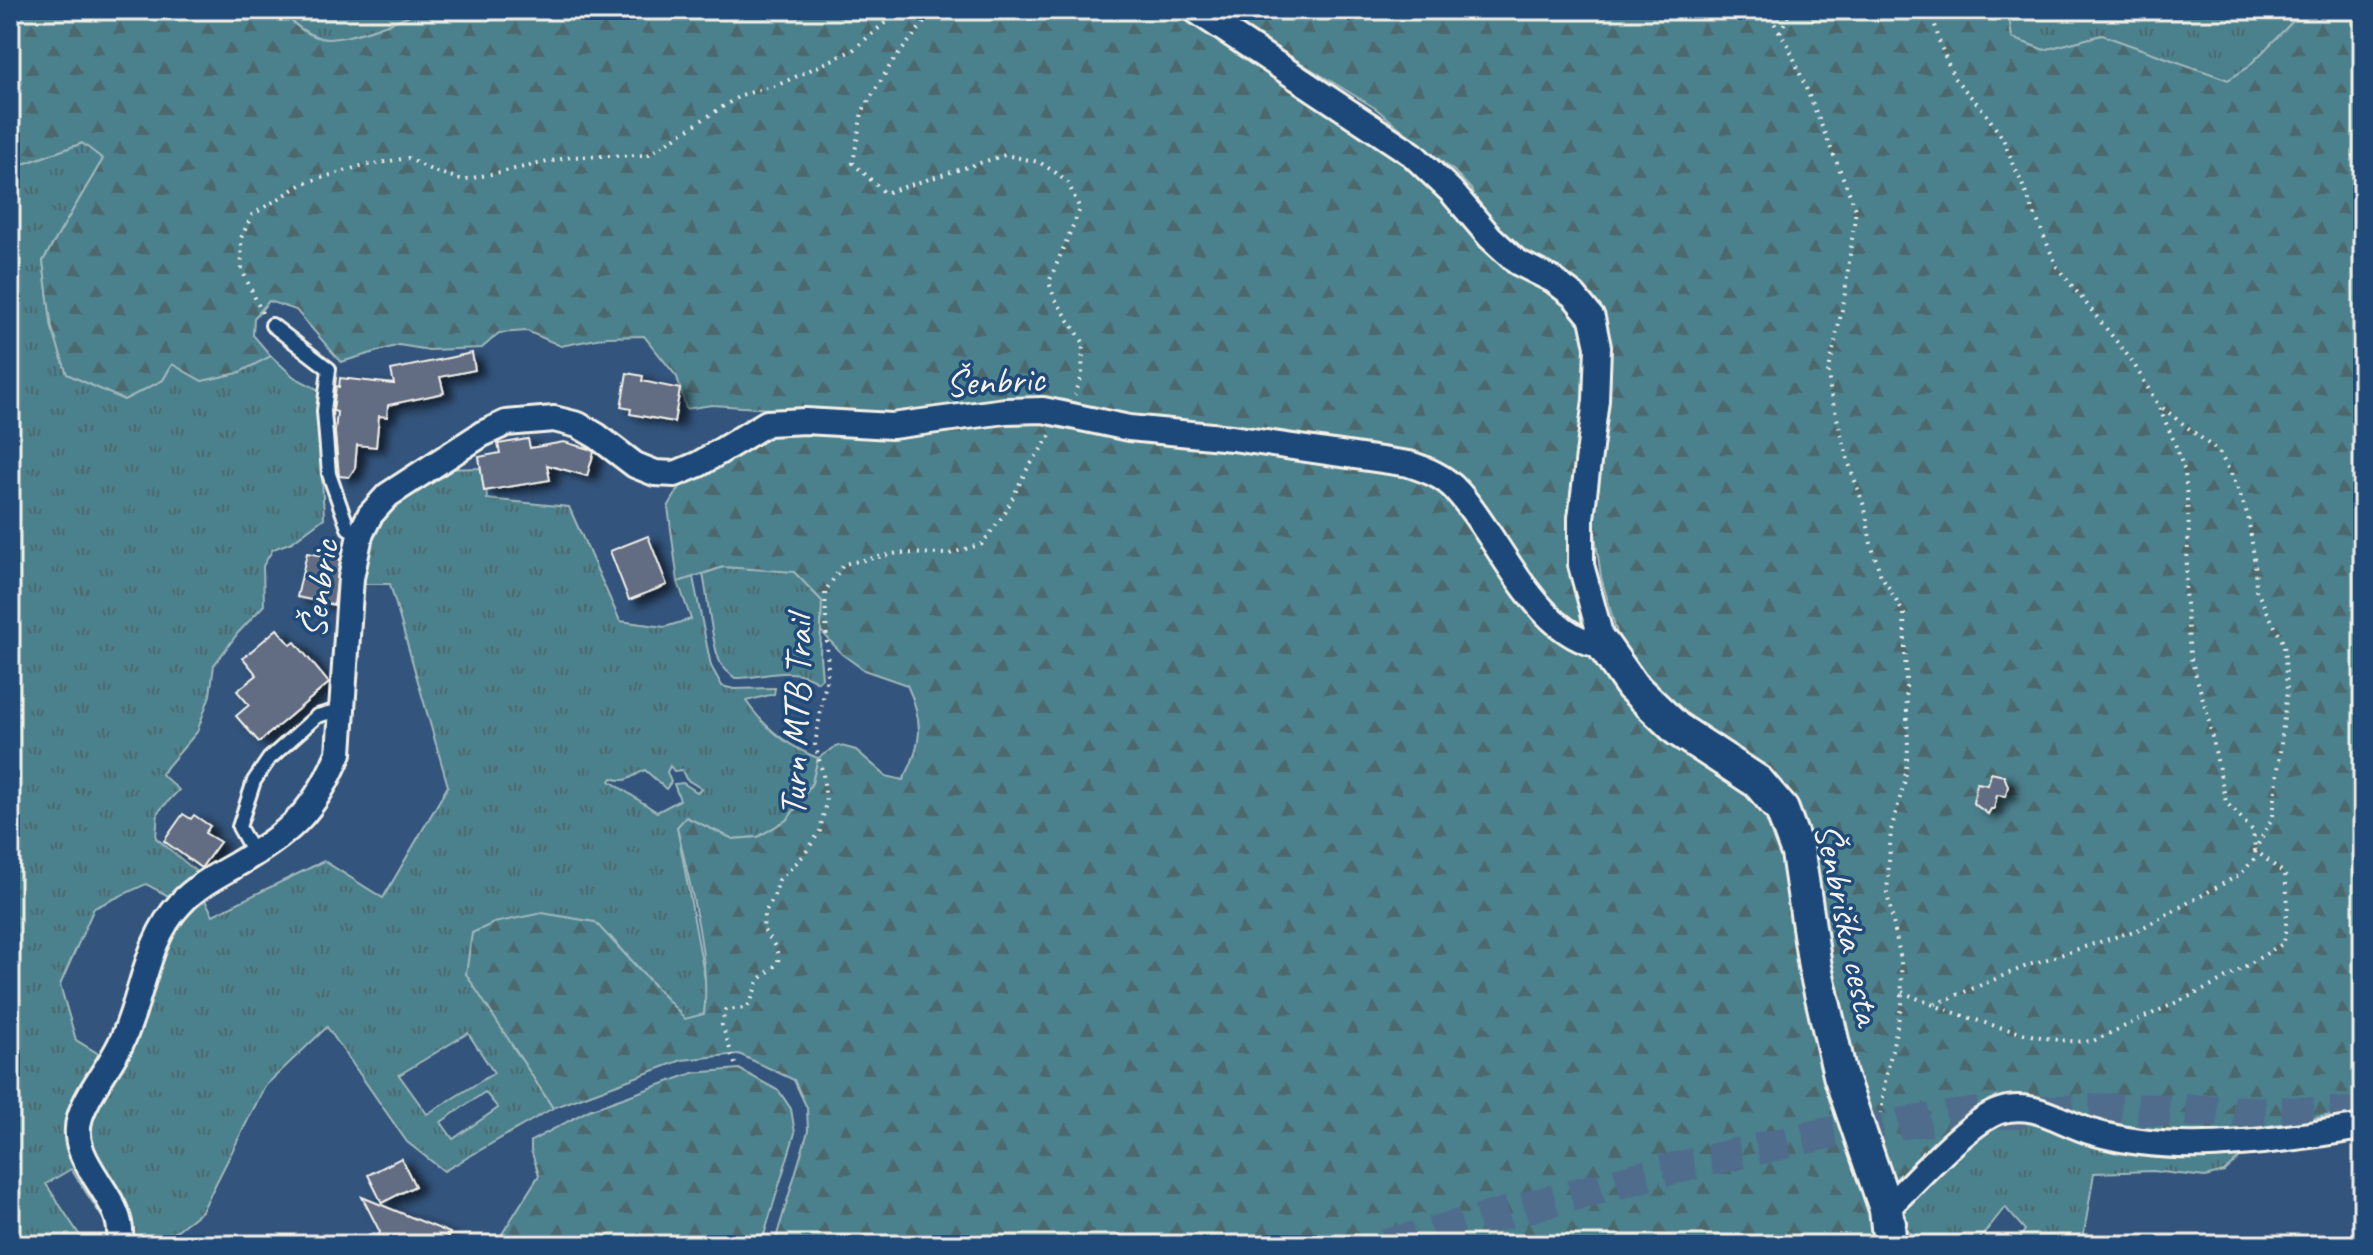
<svg xmlns="http://www.w3.org/2000/svg" width="2373" height="1255" font-family="Caveat,sans-serif">
<style>
.grass{fill:url(#grass-tufts);stroke:#a0b8ba;stroke-width:2;fill-rule:evenodd}
.forest{fill:url(#forest-firs);stroke:#a0b8ba;stroke-width:2}
.building{fill:#626c82;stroke:#f4f1e8;stroke-width:2;filter:url(#shadow)}
.lines{fill:none;stroke-linecap:round;stroke-linejoin:round}
.secondary-tunnel{stroke:#506c8c;stroke-width:32;stroke-dasharray:32 16;stroke-linecap:butt}
.lane-casing{stroke:#f4f1e8;stroke-width:18}
.street-casing{stroke:#f4f1e8;stroke-width:30}
.secondary-casing{stroke:#f4f1e8;stroke-width:38}
.path{stroke:#f4f1e8;stroke-width:4;stroke-dasharray:2 6;stroke-linecap:butt}
.lane{stroke:#1f4a7a;stroke-width:12}
.street{stroke:#1f4a7a;stroke-width:24}
.secondary{stroke:#1f4a7a;stroke-width:32}
.labels{text-anchor:middle;dominant-baseline:central;stroke-width:7;stroke-linejoin:round;paint-order:stroke}
.street-label{font-size:38px;fill:#f4f1e8;stroke:#1f4a7a}
</style>
<defs>
<pattern id="grass-tufts" width="24" height="20" patternUnits="userSpaceOnUse" patternTransform="scale(2)"><rect width="24" height="20" fill="#4c808d"/><path d="M3 7l-1-3M5 7V3M7 7l1-3M15 17l-1-3M17 17v-4M19 17l1-3" fill="none" stroke="#4b676d"/></pattern>
<pattern id="forest-firs" width="22" height="20" patternUnits="userSpaceOnUse" patternTransform="scale(2)"><rect width="22" height="20" fill="#4c808d"/><path d="M5 1l3.5 6h-7zM16 11l3.5 6h-7z" fill="#4b676d"/></pattern>
<filter id="shadow"><feDropShadow dx="9" dy="5" stdDeviation="4" flood-color="#0009"/></filter>
</defs>
<rect width="100%" height="100%" fill="#33547c"/>
<filter id="ink" filterUnits="userSpaceOnUse"><feTurbulence type="fractalNoise" baseFrequency=".0125" numOctaves="2"/><feDisplacementMap in="SourceGraphic" scale="16" xChannelSelector="R" yChannelSelector="G"/><feConvolveMatrix kernelMatrix="1 2 1 2 8 2 1 2 1" color-interpolation-filters="sRGB"/></filter>
<g filter="url(#ink)">
<g class="grass">
<path d="M287,10h136c-22,9 -81,34 -103,28 -15,-4 -27,-14 -36,-25z"/>
<path d="M2029,10h266l7,2 -55,56 -19,12 -126,-45 -58,15 -32,-12 -3,-17 21,-4z"/>
<path d="M83,143l20,16 -60,102 9,67 15,46 57,26 39,-20 9,-16 30,17 35,-8 34,-17 23,21 27,14 -2,24 5,103 -32,24 -19,7 -10,17 1,39 -26,28 -24,32 -4,30 -13,37 -36,42 18,16 -21,22 -2,26 48,40 -28,22 -30,-16 -52,24 -34,77 16,55 31,19c-9,19 -24,35 -32,53 -16,35 25,83 40,114v13l-3,6h-14l13,-14 -40,-62 -25,15 40,61h-76v-1073l13,-8z"/>
<path d="M485,468l2,31 82,8 51,114 45,6 26,-8 -13,-37 15,-5 18,89 11,20 12,3 41,-1 -1,6 -28,7c18,26 43,46 72,57l-6,25 -24,36 -30,18 -25,2 -46,-21 -10,9 30,163 -3,24 -19,6 -75,-84 -143,38 86,134 -109,63 -37,-29 -80,-115 -62,59 -63,125 -44,34h-21l-6,-7 -48,-98 84,-210 35,-35 11,20 111,-54 59,37 65,-112 -58,-202h-33l18,-65 64,-50zM670,766l4,5 8,-1 4,9 16,10 -5,3 -14,-9 -9,1 6,16 -23,12 -47,-31 2,-3c16,6 19,-2 33,-8l21,19 5,-7 -4,-10zM468,1033l26,40 -67,41 -28,-39zM485,1092l13,16 -45,31 -12,-17z"/>
<path d="M723,567l71,4 28,30 -2,55 2,22 -4,4c-25,-18 -55,-4 -83,-4 -5,-4 -10,-8 -14,-14 -9,-17 -13,-67 -18,-90z"/>
<path d="M2005,1119l36,1 201,35 -18,17 -19,5 -52,-6 -59,2 -12,72h-67l10,-15 -20,-23 -30,38h-59v-5l-18,-21 5,-14 76,-77z"/>
</g>
<g class="forest">
<path d="M10,10h277l-3,3c9,11 22,21 36,25 23,6 81,-19 103,-28h756l187,110 207,184 12,31 8,45 -18,105 6,140 -18,-9 -25,-28 -88,-119 -16,-11 -18,-7 -197,-25 -327,-9 -180,-12 -26,4 -9,-32 -33,-41 -37,1 -46,9 -34,-15 -28,2 -17,15 -53,2 -30,-5 -58,17 -45,-52 -27,-9 -15,17 -1,17 18,21 -33,17 -36,8 -30,-17 -9,16 -39,20 -57,-26 -15,-46 -9,-67 60,-102 -21,-16 -59,21 -13,8z"/>
<path d="M1214,10h794l4,28 32,12 58,-15 126,45 19,-12 57,-58h59v1100l-100,17 -35,14 -82,-4 -63,-17 -33,-18 -26,-5 -132,100 -47,-121 -38,-226 -83,-97 -100,-95 -23,-81 -12,-86 20,-106v-40l-128,-125 -10,-31 -16,-17 -80,-64z"/>
<path d="M1021,416l333,45 90,25 93,125 236,204 110,430h-1109l34,-114 -1,-23 -13,-28 -55,-26 -57,6 -129,48 -87,-134 6,-41 22,-10 48,-10 53,9 90,97 19,-5c7,-52 -15,-133 -27,-187l9,-10 47,22 25,-2 30,-18 24,-36 6,-25 20,-13 18,5 30,26 17,4c20,-35 21,-59 4,-95l-43,-15 -22,-16 -21,-23 1,-30 -28,-29 -71,-5 -45,15 -10,-75 12,-20 77,-52z"/>
<path d="M739,1069l40,22 12,18 4,24 -34,112h-262l3,-11 37,-59 -8,-25v-9l58,-31 104,-37z"/>
</g>
<g class="building">
<path d="M472,353l3,17 -35,7 4,16 -56,12 -1,12 -8,-1 -3,31 -19,-2 -2,23 -6,9 -10,-1 -4,-44 2,-20 -4,-1 3,-25 3,1 1,-9 54,6 -3,-14z"/>
<path d="M627,373l16,3 -1,5 38,8 -6,33 -44,-8 1,-5 -10,-2z"/>
<path d="M528,439l2,9 34,-6 25,7 5,3 -7,24 -40,-11 3,15 -66,11 -5,-34 21,-4 -2,-9z"/>
<path d="M648,536l19,49 -38,15 -19,-49z"/>
<path d="M307,553l33,6 -6,46 -37,-8z"/>
<path d="M277,629l14,16 4,-3 34,41 -70,59 -23,-26 13,-11 -12,-14 20,-16 -14,-17z"/>
<path d="M1991,773l13,3 4,10 -2,10 -9,-1 -3,14h-3l-3,5 -15,-11 4,-20 11,2z"/>
<path d="M183,814l8,5 3,-4 16,11 -5,7 15,9 -19,26 -37,-27z"/>
<path d="M401,1158l14,28 -33,17 -14,-28z"/>
<path d="M362,1197l88,36 -5,12h-71l6,-13z"/>
</g>
<g class="lines">
<path class="secondary-tunnel" d="M1385,1245l286,-76 152,-35 148,-20 144,-5 248,5"/>
<g class="lane-casing">
<g id="lane">
<path d="M272,325l57,44 -5,42 5,63 19,54 12,7"/>
<path d="M254,854l-15,-27 15,-46 15,-22 48,-43 26,-7"/>
</g>
</g>
<g class="street-casing">
<g id="street">
<path d="M1893,1223l-7,-14c27,-25 82,-88 114,-98 34,-11 61,12 92,21 88,26 183,8 271,-5"/>
<path d="M119,1245c11,-47 -54,-80 -39,-128 8,-26 30,-50 41,-74 22,-45 24,-102 59,-139 14,-16 36,-28 54,-38 55,-33 80,-52 105,-113l12,-175 9,-43 10,-20 18,-20 94,-61 24,-11 48,-4 24,6 19,11 38,29 20,8 20,1 24,-10 68,-41 38,-2 87,5 113,-15 38,-1 86,18 103,10 177,26c18,6 35,12 48,27 41,44 81,149 146,154l-22,-80v-47l15,-118 2,-53 -6,-29 -18,-22 -21,-16 -36,-18 -27,-25 -39,-46 -39,-37 -217,-144"/>
</g>
</g>
<g class="secondary-casing">
<path id="secondary" d="M1603,645l29,41 45,43 81,53 24,28 16,43 17,114 25,108 46,134 4,36"/>
</g>
<g class="path">
<path d="M934,10l-43,54 -29,48 -9,51 32,30 120,-38 34,7 17,11 12,10 12,26 -31,73 5,15 29,45 -1,34 -7,19"/>
<path d="M1766,10l23,37 67,162 -12,91 -16,74 3,21 18,69 16,45 6,35 9,29 24,41 4,134 -3,32 -14,50 -4,63 14,67 1,43 -17,79 -4,31"/>
<path d="M1931,10l9,34 14,34 30,33 19,28 54,128 75,94 25,42 17,38 11,31 4,57 -4,62 5,64 17,58 19,89 27,29 3,26 -15,17 -101,55 -111,36 -96,40"/>
<path d="M1780,32l11,-22"/>
<path d="M262,313l-20,-43 -1,-32 11,-23 52,-32 57,-17 47,-8 25,13 30,9 108,-23 77,-2 93,-60 37,-10 75,-35 47,-40"/>
<path d="M1902,992c48,21 140,54 191,49l121,-56 70,-42 4,-39 -3,-30 -30,-24 18,-34 14,-126 -3,-46 -28,-54 -1,-26 -7,-48 -14,-37 -15,-27 -60,-47"/>
<path d="M735,1064l-13,-39 3,-15 20,-2 5,-4 8,-23 20,-18c2,-13 -8,-24 -15,-34l1,-15 9,-15 6,-19 25,-25 16,-24 6,-29 -3,-28 -8,-30 13,-74 -3,-79 19,-27 54,-11 51,1 33,-10 23,-31 21,-42 26,-38"/>
</g>
<use href="#lane" class="lane"/>
<use href="#street" class="street"/>
<use href="#secondary" class="secondary"/>
</g>
</g>
<g class="labels">
<g class="street-label">
<text transform="translate(995 381) rotate(-3)">Šenbric</text>
<text transform="translate(319 589) rotate(-82)">Šenbric</text>
<text transform="translate(796 716) rotate(-88)">Turn MTB Trail</text>
<text transform="translate(1848 924) rotate(78)">Šenbriška cesta</text>
</g>
</g>
<rect width="2373" height="1255" fill="none" stroke="#1f4a7a" stroke-width="40"/>
<rect x="20" y="20" width="2333" height="1215" fill="none" stroke="#f4f1e8" stroke-width="3" filter="url(#ink)"/>
</svg>
